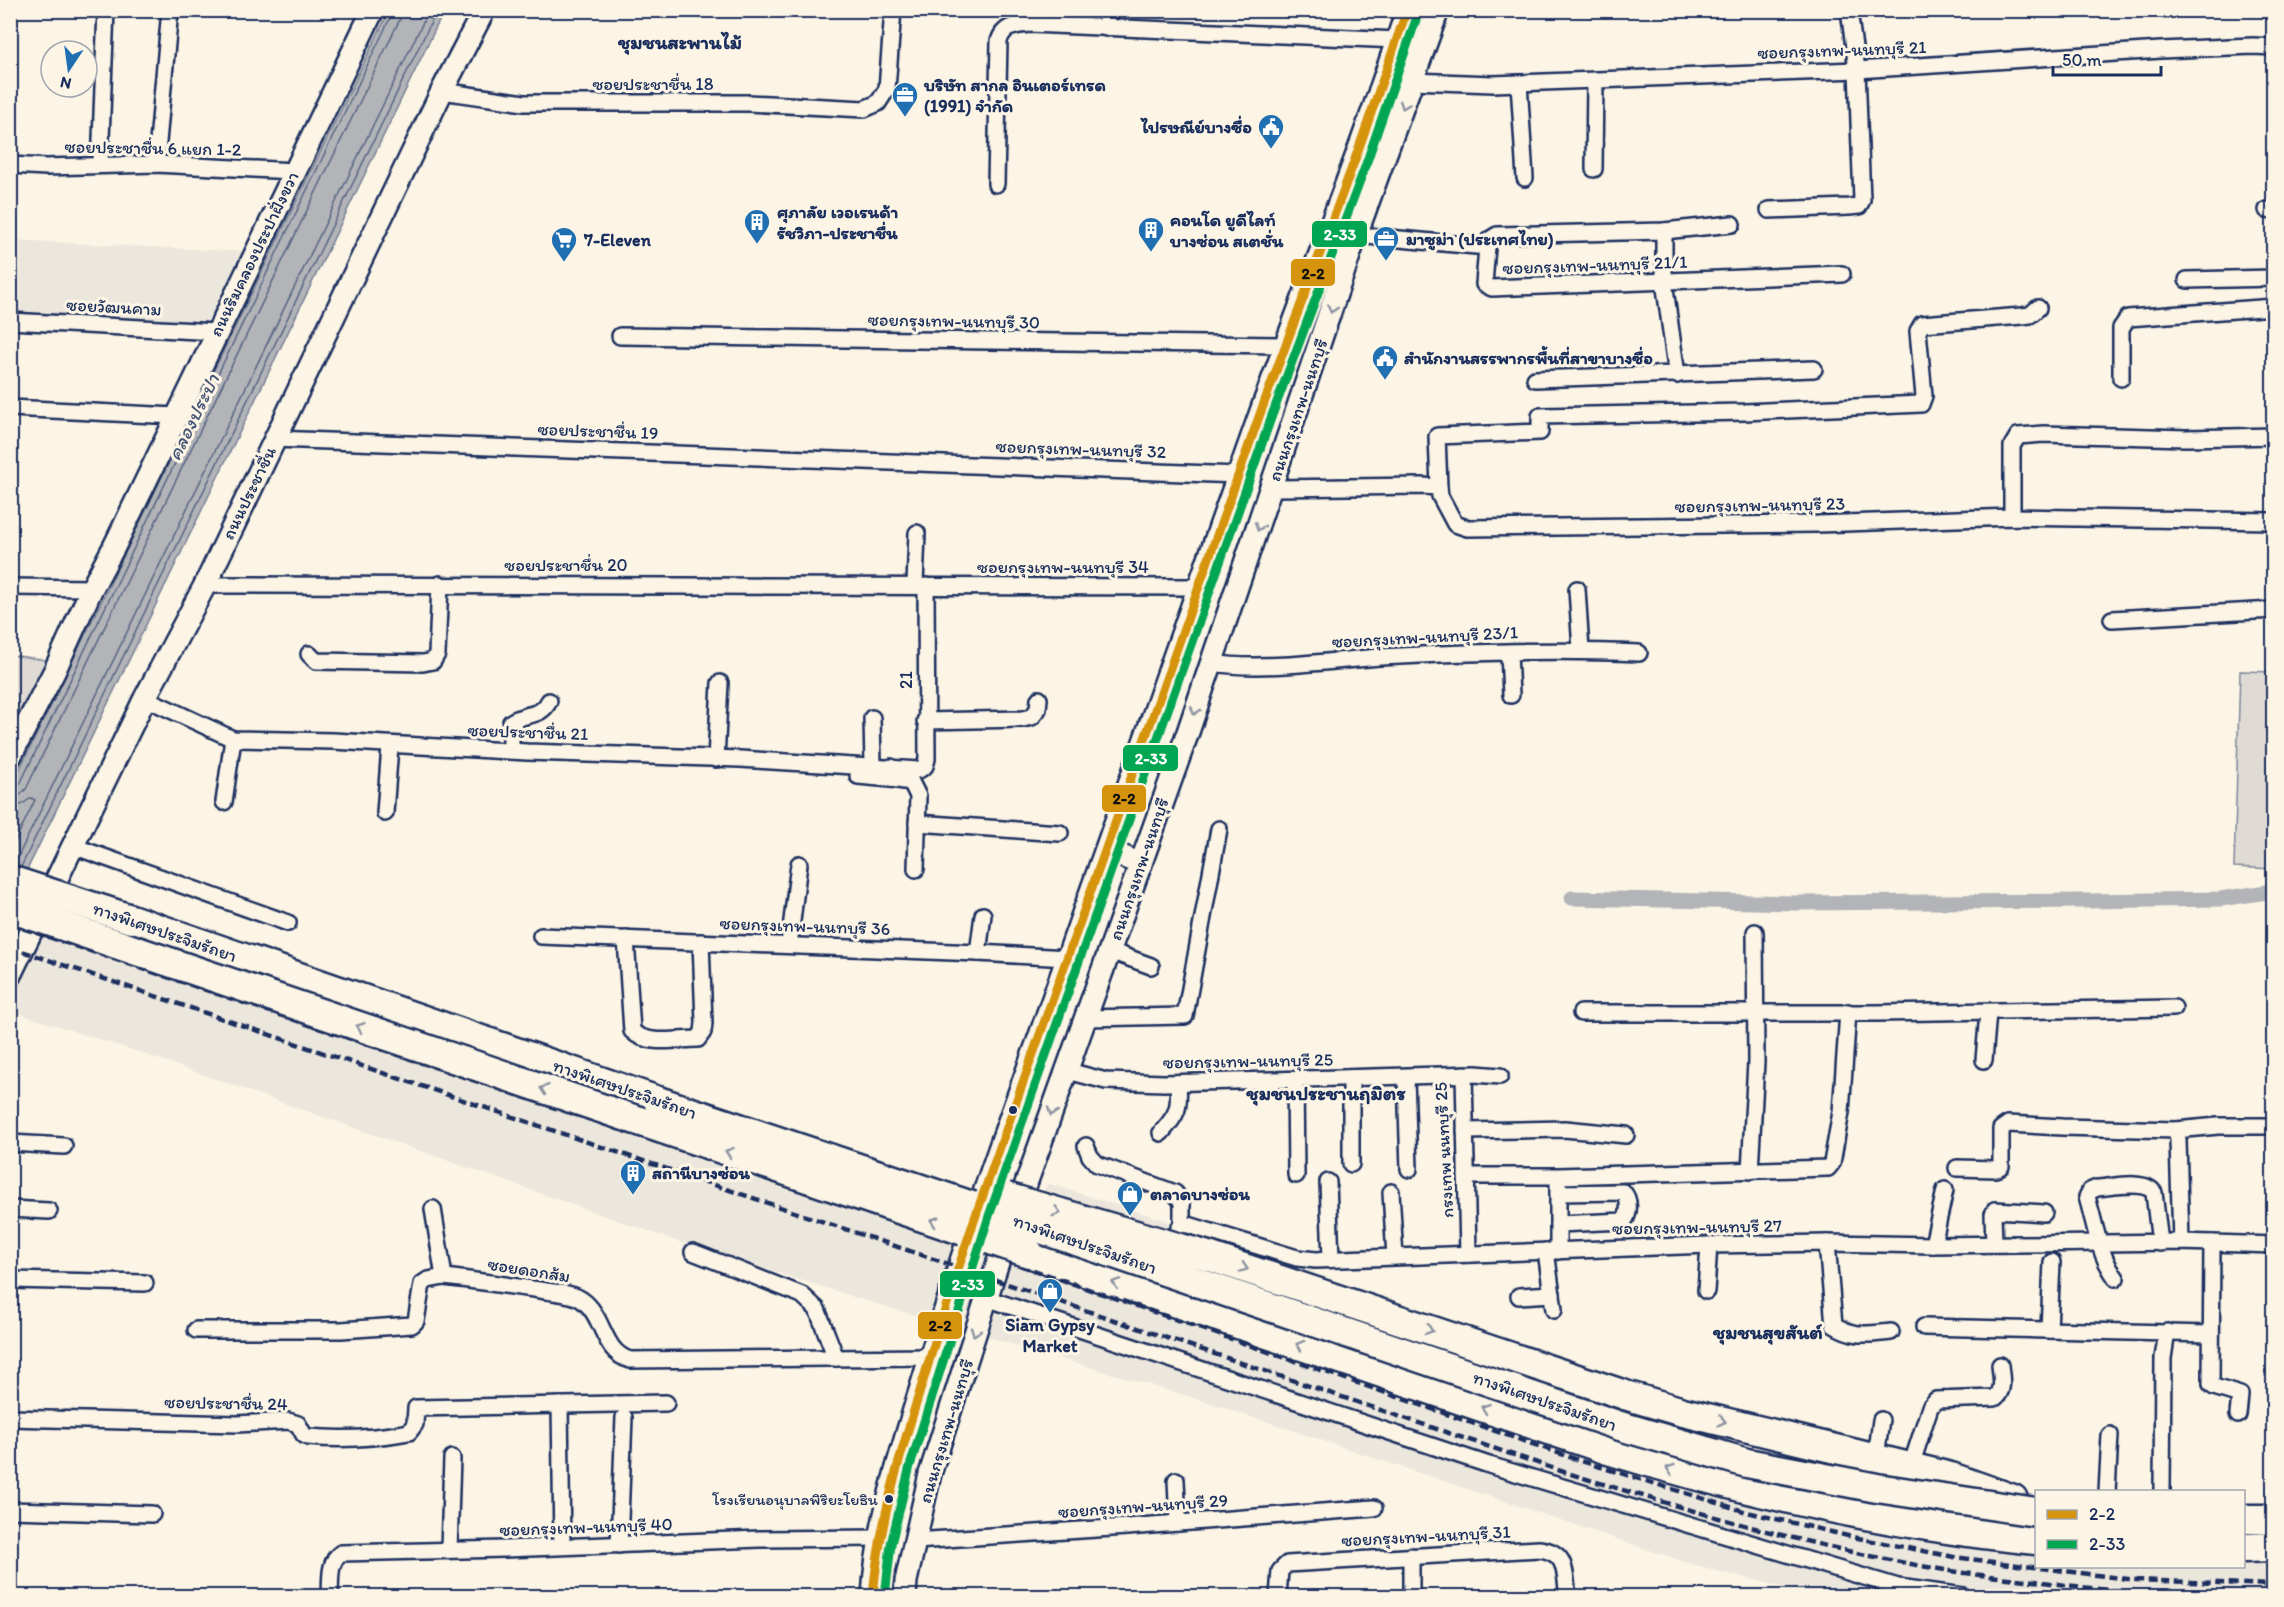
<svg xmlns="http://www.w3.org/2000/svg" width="2284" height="1607" font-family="Itim,'Playpen Sans Thai',sans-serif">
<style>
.built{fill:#ece7dc}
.green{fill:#dfdbd4;stroke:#7d8599;stroke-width:1.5}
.water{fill:#b2b4b8;stroke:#767f94;stroke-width:1.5}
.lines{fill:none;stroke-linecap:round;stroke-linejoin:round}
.shore{stroke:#576482;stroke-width:1.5}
.canal{stroke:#b2b4b8;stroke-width:15}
.street-casing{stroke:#1b2f5e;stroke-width:20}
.secondary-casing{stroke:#1b2f5e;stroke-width:26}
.highway-casing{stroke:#1b2f5e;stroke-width:33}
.street{stroke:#fcf5e5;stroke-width:15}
.secondary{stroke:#fcf5e5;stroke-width:21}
.highway{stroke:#fcf5e5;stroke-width:28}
.rail{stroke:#1b2f5e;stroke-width:4.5;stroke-dasharray:9 4.5;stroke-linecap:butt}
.highway-bridge-casing{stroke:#1b2f5e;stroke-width:33;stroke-linecap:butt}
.highway-bridge{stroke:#fcf5e5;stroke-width:28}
.bus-1-casing{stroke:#fcf5e5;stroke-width:14}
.bus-2-casing{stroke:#fcf5e5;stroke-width:14}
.bus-1{stroke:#d6940e;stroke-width:9}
.bus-2{stroke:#00a651;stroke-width:9}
.oneway{stroke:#8c92a2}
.bus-dot{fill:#1b2f5e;stroke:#fcf5e5;stroke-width:2}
.labels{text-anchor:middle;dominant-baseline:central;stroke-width:6;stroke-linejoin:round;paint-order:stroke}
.bus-label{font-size:16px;fill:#1b2f5e;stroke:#fcf5e5;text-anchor:end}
.street-label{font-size:18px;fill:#1b2f5e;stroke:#fcf5e5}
.poi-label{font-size:18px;font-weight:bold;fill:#1b2f5e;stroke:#fcf5e5;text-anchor:start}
.neighbourhood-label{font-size:20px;font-weight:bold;fill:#1b2f5e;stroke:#fcf5e5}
.water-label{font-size:20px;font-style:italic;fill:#485779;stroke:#fcf5e5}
.line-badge{stroke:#fcf5e5;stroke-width:2}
.badge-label{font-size:16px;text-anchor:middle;font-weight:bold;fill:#fff}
.pale-badge-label{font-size:16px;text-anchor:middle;font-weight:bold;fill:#111}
</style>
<rect width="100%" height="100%" fill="#fcf5e5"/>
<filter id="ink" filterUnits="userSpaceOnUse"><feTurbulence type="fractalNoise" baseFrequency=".0167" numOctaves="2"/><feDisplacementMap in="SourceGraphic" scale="12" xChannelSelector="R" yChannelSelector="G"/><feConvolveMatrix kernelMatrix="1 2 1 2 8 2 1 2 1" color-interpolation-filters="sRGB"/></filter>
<g filter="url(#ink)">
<g class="built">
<path d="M11,240l239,12 -45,89 -194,-20z"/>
<path d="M11,916l1653,560 372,74v16h208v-4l29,1v33h-453l-117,-28 -499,-167 -334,-99 -191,-60 -538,-189 -130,-42z"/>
<path d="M1047,1183l268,84 -6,16 -268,-84z"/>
</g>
<g class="green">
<path d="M11,655l42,6 -42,72z"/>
<path d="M2240,671l33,1v197l-39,-2z"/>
</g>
<path class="water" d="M389,11h55l-433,892 -1,-114z"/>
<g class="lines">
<g class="shore">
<path d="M10,790l9,-4 375,-776"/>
<path d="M10,798l9,-2 7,-7 374,-770 1,-9"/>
<path d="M10,807l11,-2 10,-7 4,2 -25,52"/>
<path d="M14,865l415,-855"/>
<path d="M21,867l416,-857"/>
</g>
<path class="canal" d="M1572,898l221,5 290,-2 137,-2 54,-8"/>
<g class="street-casing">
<g id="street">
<path d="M1106,28l1,-18"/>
<path d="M1412,81l81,3 364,-14 304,-20 92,-4 21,1"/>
<path d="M1519,83l6,95"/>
<path d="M442,91l82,12h224l116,6 14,-6 9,-14 6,-79"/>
<path d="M156,164l14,-154"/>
<path d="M10,165l36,2 110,-3 138,7"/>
<path d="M100,165l6,-155"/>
<path d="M1594,169l1,-89"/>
<path d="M996,184l3,-143c5,-16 16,-15 31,-17l368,16"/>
<path d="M1769,210l80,-3 10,-1 3,-6 -5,-130 -8,-60"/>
<path d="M2267,210l7,1"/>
<path d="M1664,231v50l13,94"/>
<path d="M1356,235l131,12 -3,37 8,4 350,-14"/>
<path d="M1487,247l2,-7 8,-5 167,-4 68,-7"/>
<path d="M2187,280l87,-2"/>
<path d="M10,321l206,11"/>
<path d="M620,336l667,9"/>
<path d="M2121,378v-50l7,-10 146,-11"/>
<path d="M1535,379l279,-10"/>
<path d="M10,408l166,8"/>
<path d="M274,439l965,36"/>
<path d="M1439,487l-2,-51 103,-4v-16l205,-4 176,-8 3,-8 -6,-65 4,-7 100,-8 8,-1 8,-7"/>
<path d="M1271,490l6,-2 144,-2 18,1 1,9 15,28 12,4 351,-4 194,-7 262,4"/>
<path d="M2012,517v-71l6,-10 25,-2 143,4 88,-2"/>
<path d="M205,585l995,2"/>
<path d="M915,585l2,-52"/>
<path d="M10,587l82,1"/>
<path d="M1577,589l4,61"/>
<path d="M2112,619l162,-9"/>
<path d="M1509,653l2,42"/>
<path d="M309,654l7,7 107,2 10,-2 4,-7 3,-70"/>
<path d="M1212,663c49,8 117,-2 168,-6 86,-5 173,-8 259,-4"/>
<path d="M145,698l88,41 100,2 194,11 213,7 179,11 6,-4 2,-7 -1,-173"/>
<path d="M872,718l1,47"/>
<path d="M925,721l98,-2 9,-2 6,-8 1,-10"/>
<path d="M511,751v-29c15,-10 30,-4 38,-21"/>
<path d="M716,759l4,-76"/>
<path d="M891,767v12l20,3 7,14 -2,73"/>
<path d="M858,776l33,3"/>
<path d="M224,802l9,-63"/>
<path d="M385,813l5,-67"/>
<path d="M917,823l143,10"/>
<path d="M73,846l215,77"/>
<path d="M541,936l437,17 90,5"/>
<path d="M626,939l6,92c15,15 46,8 66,8l5,-7 1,-9 -3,-81"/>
<path d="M789,945l10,-81"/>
<path d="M1110,951l41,15"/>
<path d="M978,953l5,-38"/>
<path d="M1581,1013h296l297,-5"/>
<path d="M1086,1018l99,-2 34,-187"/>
<path d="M1984,1060l4,-48"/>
<path d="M1068,1071l38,10 58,2 311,-9 25,2"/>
<path d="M1464,1074l4,180"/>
<path d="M1406,1077l3,92"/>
<path d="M1295,1080l1,95"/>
<path d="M2176,1130l42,-4h56"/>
<path d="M1465,1131l100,-2 61,6"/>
<path d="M1161,1133c17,-19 19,-25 17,-50"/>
<path d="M10,1143l54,3"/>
<path d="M1086,1146l4,10 7,8 78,29 7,9v21"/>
<path d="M1351,1164v-86"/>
<path d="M1957,1168l39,1 5,-3v-37l7,-5 54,3 114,3 2,10 3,102"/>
<path d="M1750,1171l6,-109 -1,-130"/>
<path d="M1466,1176h92l270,-8 4,-5 9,-51 7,-100"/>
<path d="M1328,1182l3,77"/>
<path d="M1558,1185v66"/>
<path d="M1391,1192l4,65"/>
<path d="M1558,1193l65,-1c7,7 7,21 1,29l-66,3"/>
<path d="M10,1209l39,2"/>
<path d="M433,1209l11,68"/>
<path d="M1827,1243l7,82c21,13 34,9 57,7"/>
<path d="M2212,1243l-1,141 3,3 26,8 -2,20"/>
<path d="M1994,1244l-1,-30 2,-4 49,3"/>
<path d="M1933,1245l12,-55"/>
<path d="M1168,1251l14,-28 115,35 19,2 393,-15 118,-2 106,2 248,-3 93,3"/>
<path d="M1546,1251l8,59"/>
<path d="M693,1252l109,43 15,14 19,49"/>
<path d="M2116,1278c-17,-23 -21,-54 -29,-81l3,-6 7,-3c15,-1 49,-9 57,5l6,50"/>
<path d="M10,1280l135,3"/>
<path d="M1706,1291l3,-46"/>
<path d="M1519,1296l33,-2"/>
<path d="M986,1298l503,167 409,122 65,9"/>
<path d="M1924,1327l286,7"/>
<path d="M196,1330h145l71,-5 4,-4 6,-37 6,-4 16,-3c34,4 68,9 102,14 11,2 27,2 36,9 22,15 20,52 48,60l300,-3"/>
<path d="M2049,1330l3,-68"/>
<path d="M560,1405l2,141"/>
<path d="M10,1418l227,6 51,-3 10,3 6,11 4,2c33,3 69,1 101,-5l6,-8 1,-16 250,-5"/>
<path d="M1876,1458l5,-38"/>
<path d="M1911,1466l19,-59 6,-7 59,-2c10,-8 6,-21 5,-33"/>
<path d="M1176,1480l2,43"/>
<path d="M2107,1492l3,-57"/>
<path d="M2162,1492l1,-134 4,-26"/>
<path d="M10,1510l142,4"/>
<path d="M915,1541l212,-14 247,-19"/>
<path d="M619,1545l5,-128"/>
<path d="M449,1550l3,-92"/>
<path d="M330,1596c1,-14 -2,-35 11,-43l164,-4 255,-10 121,-1"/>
<path d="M1278,1596l2,-25 7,-7 252,-15c29,3 25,23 29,47"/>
<path d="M1411,1596v-40"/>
</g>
</g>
<g class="secondary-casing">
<g id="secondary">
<path d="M10,757l44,-85 38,-84 23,-43 258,-535"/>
<path d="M1107,850l34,14"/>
<path d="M10,975l135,-277 60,-113 237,-494 42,-81"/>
<path d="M873,1596c4,-72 28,-143 49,-212 35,-116 74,-229 116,-343 75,-209 147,-418 222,-627 49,-135 103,-267 147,-404"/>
<path d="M905,1596l1,-15 24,-107 69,-215 189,-527 168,-497 82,-225"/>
</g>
</g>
<g class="highway-casing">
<g id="highway">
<path d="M131,919l527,182"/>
<path d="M1029,1253l576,196c140,43 285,77 431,91"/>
<path d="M1625,1395l58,17 268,65 62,22"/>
<path d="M2244,1519h30"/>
<path d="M2244,1548l30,-1"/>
</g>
</g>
<use href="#street" class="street"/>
<use href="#secondary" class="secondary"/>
<use href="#highway" class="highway"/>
<g class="rail">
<path d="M10,924l955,322 616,215 166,51 101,24 106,21 182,23 138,5"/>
<path d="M10,947l1554,525c127,39 256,78 387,99 33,5 67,8 100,12 45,6 90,11 135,13"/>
</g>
<g class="highway-bridge-casing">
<g id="highway-bridge">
<path d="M10,880l121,39"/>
<path d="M10,908l1019,345"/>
<path d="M658,1101l389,130 573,195 127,37 130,25 159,24"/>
<path d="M1006,1197l205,60 414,138"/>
</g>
</g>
<use href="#highway-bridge" class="highway-bridge"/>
<g class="bus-1-casing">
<path id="bus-1" d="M873,1596c6,-71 26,-138 47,-205 18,-60 37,-120 57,-179l283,-798 94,-252 53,-152"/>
</g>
<g class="bus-2-casing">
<path id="bus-2" d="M885,1596l6,-52 19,-78 79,-250 282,-798 94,-251 53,-153"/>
</g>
<use href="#bus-1" class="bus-1"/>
<use href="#bus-2" class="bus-2"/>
</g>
<defs><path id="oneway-chevron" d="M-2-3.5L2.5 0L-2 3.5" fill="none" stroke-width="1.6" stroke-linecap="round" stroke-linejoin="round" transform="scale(1.5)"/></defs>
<g class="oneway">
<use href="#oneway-chevron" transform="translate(1404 105) rotate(110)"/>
<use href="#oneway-chevron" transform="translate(1332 309) rotate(108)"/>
<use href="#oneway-chevron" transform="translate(1259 527) rotate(109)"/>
<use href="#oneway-chevron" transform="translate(1195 711) rotate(108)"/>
<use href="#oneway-chevron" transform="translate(360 1027) rotate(-161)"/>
<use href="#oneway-chevron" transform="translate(544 1089) rotate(-161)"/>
<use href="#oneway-chevron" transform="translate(1052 1112) rotate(110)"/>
<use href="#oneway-chevron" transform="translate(729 1152) rotate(-161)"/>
<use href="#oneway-chevron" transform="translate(1057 1212) rotate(16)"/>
<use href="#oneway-chevron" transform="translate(934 1221) rotate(-161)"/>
<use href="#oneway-chevron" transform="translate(1244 1268) rotate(18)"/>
<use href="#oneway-chevron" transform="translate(1116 1283) rotate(-161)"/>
<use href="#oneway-chevron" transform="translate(1429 1330) rotate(18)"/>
<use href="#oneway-chevron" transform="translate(975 1332) rotate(108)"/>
<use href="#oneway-chevron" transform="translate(1300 1345) rotate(-161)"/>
<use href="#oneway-chevron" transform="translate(1485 1408) rotate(-161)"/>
<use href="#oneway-chevron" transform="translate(1722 1421) rotate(14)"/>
<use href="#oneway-chevron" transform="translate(1670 1469) rotate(-163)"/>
</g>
</g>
<defs>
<g id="office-pin" transform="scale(1.35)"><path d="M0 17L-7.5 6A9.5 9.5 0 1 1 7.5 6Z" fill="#1f6fb2" stroke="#fcf5e5"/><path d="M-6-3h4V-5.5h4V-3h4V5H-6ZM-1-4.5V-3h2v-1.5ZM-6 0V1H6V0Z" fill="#fff"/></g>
<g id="civic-pin" transform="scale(1.35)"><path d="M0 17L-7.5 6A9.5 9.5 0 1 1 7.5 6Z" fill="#1f6fb2" stroke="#fcf5e5"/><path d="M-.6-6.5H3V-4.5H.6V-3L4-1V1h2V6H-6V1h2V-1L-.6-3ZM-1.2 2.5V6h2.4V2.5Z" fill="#fff"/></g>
<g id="building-pin" transform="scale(1.35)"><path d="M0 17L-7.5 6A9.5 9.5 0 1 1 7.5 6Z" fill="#1f6fb2" stroke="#fcf5e5"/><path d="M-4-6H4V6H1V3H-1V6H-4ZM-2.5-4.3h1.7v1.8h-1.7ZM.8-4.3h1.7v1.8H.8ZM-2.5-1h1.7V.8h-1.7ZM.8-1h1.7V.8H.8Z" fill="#fff"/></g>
<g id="supermarket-pin" transform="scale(1.35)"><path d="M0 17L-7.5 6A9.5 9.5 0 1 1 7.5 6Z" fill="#1f6fb2" stroke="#fcf5e5"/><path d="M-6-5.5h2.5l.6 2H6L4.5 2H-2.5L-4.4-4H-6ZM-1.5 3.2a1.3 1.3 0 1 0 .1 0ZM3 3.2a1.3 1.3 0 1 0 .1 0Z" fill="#fff"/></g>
<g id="shop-pin" transform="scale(1.35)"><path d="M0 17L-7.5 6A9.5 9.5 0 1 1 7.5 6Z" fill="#1f6fb2" stroke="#fcf5e5"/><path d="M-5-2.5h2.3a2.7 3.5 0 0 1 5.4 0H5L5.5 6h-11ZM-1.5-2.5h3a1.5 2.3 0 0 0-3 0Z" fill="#fff"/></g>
</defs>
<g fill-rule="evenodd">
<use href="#office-pin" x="905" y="95"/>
<use href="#civic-pin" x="1271" y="127"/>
<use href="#building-pin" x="757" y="222"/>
<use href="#building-pin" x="1151" y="230"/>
<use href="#office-pin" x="1386" y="239"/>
<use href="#supermarket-pin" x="564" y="240"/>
<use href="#civic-pin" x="1385" y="358"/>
<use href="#building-pin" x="633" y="1173"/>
<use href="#shop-pin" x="1130" y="1194"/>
<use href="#shop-pin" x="1050" y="1291"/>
</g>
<g class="bus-dot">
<circle cx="1013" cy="1110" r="5"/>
<circle cx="889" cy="1499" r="5"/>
</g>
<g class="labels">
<g class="bus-label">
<text x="878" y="1499">โรงเรียนอนุบาลพิริยะโยธิน</text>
</g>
<g class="street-label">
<text transform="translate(1842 50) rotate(-2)">ซอยกรุงเทพ-นนทบุรี 21</text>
<text x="653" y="84">ซอยประชาชื่น 18</text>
<text transform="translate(153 148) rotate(1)">ซอยประชาชื่น 6 แยก 1-2</text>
<text transform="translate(254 254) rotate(-64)">ถนนริมคลองประปาฝั่งขวา</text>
<text transform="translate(1595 265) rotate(-2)">ซอยกรุงเทพ-นนทบุรี 21/1</text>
<text transform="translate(114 307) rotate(3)">ซอยวัฒนคาม</text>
<text transform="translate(954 321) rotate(1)">ซอยกรุงเทพ-นนทบุรี 30</text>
<text transform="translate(1298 410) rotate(-71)">ถนนกรุงเทพ-นนทบุรี</text>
<text transform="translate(598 431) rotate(2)">ซอยประชาชื่น 19</text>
<text transform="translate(1081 449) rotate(2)">ซอยกรุงเทพ-นนทบุรี 32</text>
<text transform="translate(249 493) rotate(-64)">ถนนประชาชื่น</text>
<text transform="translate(1760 505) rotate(-1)">ซอยกรุงเทพ-นนทบุรี 23</text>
<text x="566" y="565">ซอยประชาชื่น 20</text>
<text x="1063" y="567">ซอยกรุงเทพ-นนทบุรี 34</text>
<text transform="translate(1425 637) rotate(-3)">ซอยกรุงเทพ-นนทบุรี 23/1</text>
<text transform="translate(906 680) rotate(-90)">21</text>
<text transform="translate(528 732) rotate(2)">ซอยประชาชื่น 21</text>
<text transform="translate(1139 869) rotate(-71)">ถนนกรุงเทพ-นนทบุรี</text>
<text transform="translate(805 926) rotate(2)">ซอยกรุงเทพ-นนทบุรี 36</text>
<text transform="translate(165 932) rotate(19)">ทางพิเศษประจิมรัถยา</text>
<text transform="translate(1248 1061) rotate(-1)">ซอยกรุงเทพ-นนทบุรี 25</text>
<text transform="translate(625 1089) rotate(19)">ทางพิเศษประจิมรัถยา</text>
<text transform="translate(1444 1150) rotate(-93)">กรงเทพ นนทบุรี 25</text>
<text transform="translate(1697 1227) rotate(-1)">ซอยกรุงเทพ-นนทบุรี 27</text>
<text transform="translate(1085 1244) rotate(19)">ทางพิเศษประจิมรัถยา</text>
<text transform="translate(529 1270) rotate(9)">ซอยดอกส้ม</text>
<text transform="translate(1545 1401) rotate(19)">ทางพิเศษประจิมรัถยา</text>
<text transform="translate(226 1403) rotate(1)">ซอยประชาชื่น 24</text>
<text transform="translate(946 1431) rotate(-73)">ถนนกรุงเทพ-นนทบุรี</text>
<text transform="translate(1143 1506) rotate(-4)">ซอยกรุงเทพ-นนทบุรี 29</text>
<text transform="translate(586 1527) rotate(-2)">ซอยกรุงเทพ-นนทบุรี 40</text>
<text transform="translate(1426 1536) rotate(-3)">ซอยกรุงเทพ-นนทบุรี 31</text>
</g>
<g class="poi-label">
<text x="924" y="85">บริษัท สากล อินเตอร์เทรด<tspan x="924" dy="21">(1991) จำกัด</tspan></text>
<text x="1252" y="127" text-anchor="end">ไปรษณีย์บางซื่อ</text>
<text x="777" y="212">ศุภาลัย เวอเรนด้า<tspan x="777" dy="21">รัชวิภา-ประชาชื่น</tspan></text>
<text x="1170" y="220">คอนโด ยูดีไลท์<tspan x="1170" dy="21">บางซ่อน สเตชั่น</tspan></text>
<text x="1406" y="239">มาซูม่า (ประเทศไทย)</text>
<text x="584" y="240">7-Eleven</text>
<text x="1404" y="358">สำนักงานสรรพากรพื้นที่สาขาบางซื่อ</text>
<text x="652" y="1173">สถานีบางซ่อน</text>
<text x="1150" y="1194">ตลาดบางซ่อน</text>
<text x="1050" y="1325" text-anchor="middle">Siam Gypsy<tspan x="1050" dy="21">Market</tspan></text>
</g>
<g class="neighbourhood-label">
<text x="680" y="42">ชุมชนสะพานไม้</text>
<text x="1326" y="1093">ชุมชนประชานฤมิตร</text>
<text x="1768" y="1332">ชุมชนสุขสันต์</text>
</g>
<g class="water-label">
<text transform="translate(193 417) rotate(-64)">คลองประปา</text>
</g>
</g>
<g class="line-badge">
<rect x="1311" y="220" width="57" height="28" rx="6" fill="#00a651"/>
<rect x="1290" y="258" width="46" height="29" rx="6" fill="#d6940e"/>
<rect x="1122" y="744" width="57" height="28" rx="6" fill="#00a651"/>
<rect x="1101" y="784" width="46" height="29" rx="6" fill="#d6940e"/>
<rect x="939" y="1270" width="57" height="28" rx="6" fill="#00a651"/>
<rect x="917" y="1311" width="46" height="29" rx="6" fill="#d6940e"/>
</g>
<g class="badge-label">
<text x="1340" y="240">2-33</text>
<text x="1151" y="764">2-33</text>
<text x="968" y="1290">2-33</text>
</g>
<g class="pale-badge-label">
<text x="1313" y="279">2-2</text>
<text x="1124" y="804">2-2</text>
<text x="940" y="1331">2-2</text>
</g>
<rect width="2284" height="1607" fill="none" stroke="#fcf5e5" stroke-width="36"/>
<rect x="18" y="18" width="2248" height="1571" fill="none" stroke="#1b2f5e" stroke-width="2" filter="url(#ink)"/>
<rect x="2035" y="1490" width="210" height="78" fill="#fcf5e5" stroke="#a2a6af" stroke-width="1.5"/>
<rect x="2047" y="1510" width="30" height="9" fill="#d6940e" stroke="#a2a6af" stroke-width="1.5"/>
<text x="2089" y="1520" font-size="18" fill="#1b2f5e">2-2</text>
<rect x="2047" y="1540" width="30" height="9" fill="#00a651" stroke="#a2a6af" stroke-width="1.5"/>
<text x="2089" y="1550" font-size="18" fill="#1b2f5e">2-33</text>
<g transform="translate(69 69) rotate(193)"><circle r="28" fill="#fcf5e5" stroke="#a2a6af" stroke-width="1.5"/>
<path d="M0-4.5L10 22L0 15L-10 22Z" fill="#1f6fb2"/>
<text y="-9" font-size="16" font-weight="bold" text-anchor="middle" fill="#1b2f5e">N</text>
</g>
<path d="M2053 66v9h108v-9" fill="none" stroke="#1b2f5e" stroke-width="3"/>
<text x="2062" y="66" font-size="18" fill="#1b2f5e" stroke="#fcf5e5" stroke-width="4.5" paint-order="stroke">50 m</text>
</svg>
